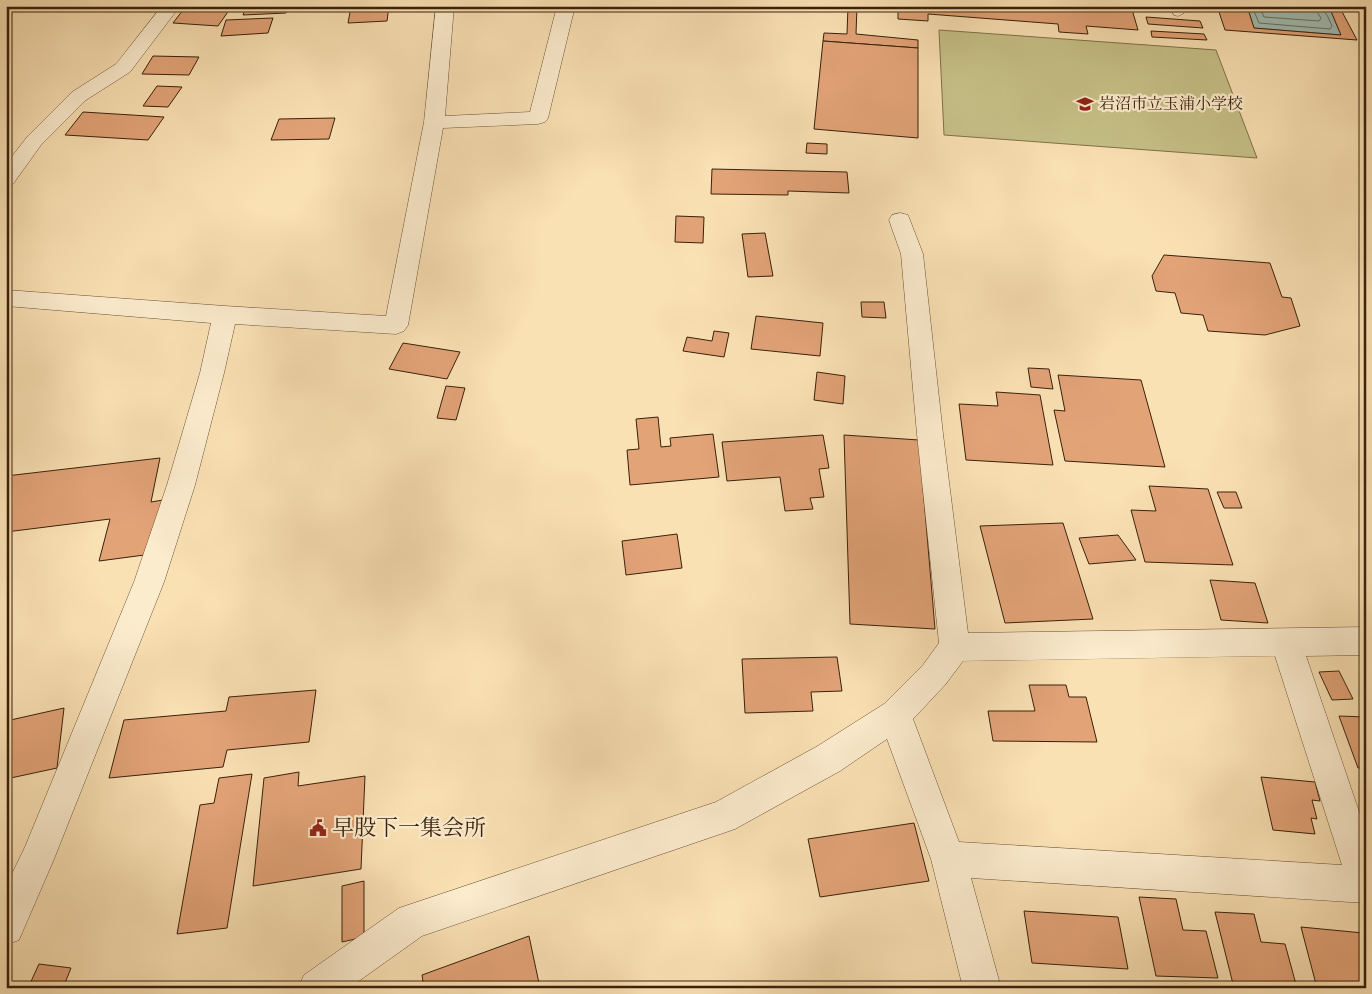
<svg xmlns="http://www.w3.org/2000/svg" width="1372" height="994" font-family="Cardo,'Noto Serif JP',serif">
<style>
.green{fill:#c6c188;stroke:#80714a}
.water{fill:#9fbcb3;stroke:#767e70}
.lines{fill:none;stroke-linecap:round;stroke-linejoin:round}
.shore{stroke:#6c6e5f;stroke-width:1}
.building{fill:#e2a377;stroke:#39210b}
.service-casing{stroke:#695135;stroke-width:1}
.minor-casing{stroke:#695135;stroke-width:1}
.service{fill:#fcecce;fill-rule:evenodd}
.minor{fill:#fcecce;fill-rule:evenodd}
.labels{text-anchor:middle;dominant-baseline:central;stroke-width:4.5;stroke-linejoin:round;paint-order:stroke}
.far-poi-label{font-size:16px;fill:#39210b;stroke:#fcecce;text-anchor:start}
.near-poi-label{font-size:22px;fill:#39210b;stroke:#fcecce;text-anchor:start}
</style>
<rect width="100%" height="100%" fill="#fae1b4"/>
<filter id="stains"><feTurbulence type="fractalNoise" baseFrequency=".004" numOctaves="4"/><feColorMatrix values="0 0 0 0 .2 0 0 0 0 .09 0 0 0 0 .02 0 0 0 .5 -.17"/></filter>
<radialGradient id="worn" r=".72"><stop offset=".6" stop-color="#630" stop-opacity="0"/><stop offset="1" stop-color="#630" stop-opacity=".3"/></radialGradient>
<path class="green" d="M939,30l277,20 41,108 -313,-23z"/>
<path class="water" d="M1247,6h50l33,3 11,26 -87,-7z"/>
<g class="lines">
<g class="shore">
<path d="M1252,6l7,17 71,6 2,-3 -5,-11 -5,-5"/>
<path d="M1259,6l5,11 55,4 2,-3 -6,-9"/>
</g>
</g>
<g class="building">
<path d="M61,6h45l-4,5 -44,-2z"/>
<path d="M186,6h46l-14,20 -45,-3z"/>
<path d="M246,6h42l-2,7 -43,2z"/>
<path d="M389,6l-2,15 -39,2 3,-16z"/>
<path d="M848,6h9l-1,28 62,6v8l-95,-7 1,-8 23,1z"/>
<path d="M875,6h256l7,24 -52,-4 2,8 -29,-2 -1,-8 -130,-10v7l-30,-2v-8l-24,-2z"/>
<path d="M1217,6h30l7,22 87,7 -11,-26 -33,-3h42l18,34 -132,-10z"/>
<path d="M1146,17l54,4 3,7 -55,-4z"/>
<path d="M273,18l-5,15 -47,3 5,-16z"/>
<path d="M1151,31l53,3 3,6 -55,-3z"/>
<path d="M823,41l95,7v90l-104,-9z"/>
<path d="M153,56l46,1 -10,18 -47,-1z"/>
<path d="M157,86l25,1 -14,20 -25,-1z"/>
<path d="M83,112l81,5 -16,23 -83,-5z"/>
<path d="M335,118l-6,21 -58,1 8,-21z"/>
<path d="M807,143l20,1v10l-21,-1z"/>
<path d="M712,169l135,3 2,21 -61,-2v4l-77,-1z"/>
<path d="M676,216l28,1 -1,26 -28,-1z"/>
<path d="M765,233l8,43 -25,1 -6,-43z"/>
<path d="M1164,255l106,8 12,34 9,1 9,28 -35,9 -57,-4 -5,-16 -22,-2 -6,-20 -19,-2 -4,-15z"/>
<path d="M861,302h23l2,16 -24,-1z"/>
<path d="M756,316l67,7 -3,33 -69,-7z"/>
<path d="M714,331l15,2 -5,24 -41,-6 4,-14 25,4z"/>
<path d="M403,343l57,9 -13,27 -58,-10z"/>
<path d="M1028,368l21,1 4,20 -22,-2z"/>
<path d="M817,372l28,4 -2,28 -29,-4z"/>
<path d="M1058,375l83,5 24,87 -100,-6 -11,-51 11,1z"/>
<path d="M446,386l19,2 -9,32 -19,-2z"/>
<path d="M996,392l44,3 13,70 -87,-5 -7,-56 39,2z"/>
<path d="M658,417l3,30 10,-1 -1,-8 43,-4 6,43 -89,8 -3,-35 12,-1 -3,-30z"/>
<path d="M823,435l6,33 -10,1 5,28 -14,1 3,11 -28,2 -5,-34 -53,4 -5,-39z"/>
<path d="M844,435l75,5 16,189 -85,-5z"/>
<path d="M160,458l-9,44 12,-2 -11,54 -53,7 11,-42 -104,13v-56z"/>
<path d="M1149,486l59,3 25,76 -88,-3 -14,-52 25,1z"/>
<path d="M1217,492h19l6,16h-18z"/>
<path d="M1063,523l30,96 -88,4 -25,-97z"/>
<path d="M677,534l5,34 -56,7 -4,-34z"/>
<path d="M1118,535l18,25 -47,4 -10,-26z"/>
<path d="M1210,580l45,3 13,40 -47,-3z"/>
<path d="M837,657l5,34 -31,1 2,19 -68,2 -3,-54z"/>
<path d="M1339,671l14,28 -21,1 -13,-28z"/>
<path d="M1029,685h37l3,12h17l11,45 -104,-1 -5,-30h47z"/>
<path d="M316,690l-7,52 -82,8 -4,17 -114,11 15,-58 102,-9 3,-14z"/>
<path d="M64,708l-7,60 -51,11v-58z"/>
<path d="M1339,716l27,1v51h-8z"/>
<path d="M299,772l-1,14 67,-10 -4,93 -108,17 11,-108z"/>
<path d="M252,774l-25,154 -50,6 23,-129 14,-2 5,-25z"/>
<path d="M1261,777l54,5 5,19 -8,-1 5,19 -6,-1 4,16 -42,-4z"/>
<path d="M914,823l15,58 -109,16 -12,-58z"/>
<path d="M364,881v56l-22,5v-56z"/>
<path d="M1139,897l37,2 7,31 23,1 12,47 -62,-2z"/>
<path d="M1024,911l94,6 10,52 -96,-6z"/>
<path d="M1215,912l39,2 7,28 24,2 12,44 -64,-4z"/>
<path d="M1301,927l62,6 3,11v44h-49z"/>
<path d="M529,936l11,52h-116l-2,-13z"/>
<path d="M39,964l32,4 -8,20h-35z"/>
</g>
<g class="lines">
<g class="service-casing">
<path id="service" d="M1170,6h12l2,7 -6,3 -4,-1z"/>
</g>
<g class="minor-casing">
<g id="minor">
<path d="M162,6h18l-50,66 -44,28 -45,45 -28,39 -7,2v-22l21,-27 45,-45 44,-28z"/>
<path d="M436,6h18l-9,110 85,-4 27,-106h18l-27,112 -3,4 -7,2 -95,4 -35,197 -4,6 -8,3 -161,-10 -11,49 -29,112 -31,97 -110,277 -35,81 -13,5v-59l19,-39 109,-265 33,-97 33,-112 11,-50 -205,-17v-16l219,16 161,10 38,-194z"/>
<path d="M900,213l8,2 15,39 20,180 25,199 398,-6v28l-60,1 60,176v71l-395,-25 30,110h-38l-32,-129 -44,-120 -47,32 -105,58 -313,107 -73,52h-51l6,-13 95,-67 317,-106 100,-55 68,-43 39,-39 16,-22 -22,-209 -16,-180 -12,-34 3,-5zM1275,656l67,209 -383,-23 -46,-123 32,-34 18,-24z"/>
</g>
</g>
<use href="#service" class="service"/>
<use href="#minor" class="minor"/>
</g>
<defs>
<g id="school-bare" transform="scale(1.35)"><path d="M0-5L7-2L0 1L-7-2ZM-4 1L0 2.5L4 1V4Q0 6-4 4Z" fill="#8f2418" stroke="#fcecce" stroke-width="2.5" paint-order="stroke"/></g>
<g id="civic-bare" transform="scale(1.35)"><path d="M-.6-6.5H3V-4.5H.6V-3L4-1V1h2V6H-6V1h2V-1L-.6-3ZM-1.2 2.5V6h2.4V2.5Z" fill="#8f2418" stroke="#fcecce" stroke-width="2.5" paint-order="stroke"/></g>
</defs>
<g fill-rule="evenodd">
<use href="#school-bare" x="1085" y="104"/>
<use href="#civic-bare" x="318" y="828"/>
</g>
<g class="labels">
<g class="far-poi-label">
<text x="1099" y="104">岩沼市立玉浦小学校</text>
</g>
<g class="near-poi-label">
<text x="332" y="828">早股下一集会所</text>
</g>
</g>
<rect width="1372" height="994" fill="none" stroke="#fae1b4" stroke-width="25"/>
<rect x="8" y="8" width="1357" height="979" fill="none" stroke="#39210b" stroke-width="2.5"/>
<rect x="12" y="12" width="1347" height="969" fill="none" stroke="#39210b"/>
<rect width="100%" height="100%" filter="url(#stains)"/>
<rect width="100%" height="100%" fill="url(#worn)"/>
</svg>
